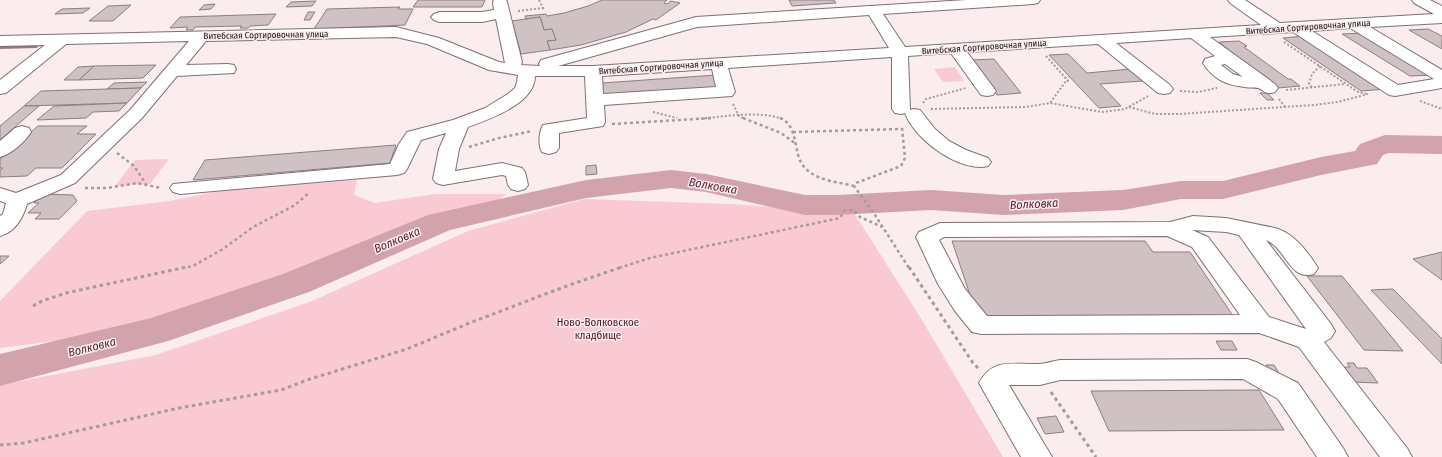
<svg xmlns="http://www.w3.org/2000/svg" width="1442" height="457" font-family="'Fira Sans Condensed',sans-serif">
<style>
.green{fill:#f9cad1}
.lines{fill:none;stroke-linecap:round;stroke-linejoin:round}
.stream{stroke:#9b787e;stroke-width:4}
.river{fill:#d2a3ab;fill-rule:evenodd}
.building{fill:#d0c2c4;stroke:#8c7f81}
.minor-casing{stroke:#7e7173;stroke-width:2}
.path-far2{stroke:#a69b9c;stroke-width:2;stroke-dasharray:2 2;stroke-linecap:butt}
.path-far1{stroke:#a69b9c;stroke-width:2.5;stroke-dasharray:3 3;stroke-linecap:butt}
.path{stroke:#a69b9c;stroke-width:3;stroke-dasharray:3.5 3.5;stroke-linecap:butt}
.minor{fill:#fff;fill-rule:evenodd}
.labels{text-anchor:middle;dominant-baseline:central;stroke-width:3;stroke-linejoin:round;paint-order:stroke}
.far-street-label{font-size:9px;fill:#1a1516;stroke:#fbecee}
.park-label{font-size:11px;fill:#501727;stroke:#fbecee}
.water-label{font-size:12px;font-style:italic;fill:#5c2230;stroke:#fbecee}
</style>
<rect width="100%" height="100%" fill="#fbecee"/>
<g class="green">
<path d="M955,67l9,14 -21,1 -9,-13z"/>
<path d="M169,159l-19,25 -35,2 20,-26z"/>
<path d="M357,180l-3,15 21,8 60,-9h71l-27,20 -162,48 -136,49 -118,29 -63,8v-47l87,-90 83,-10 55,-11z"/>
<path d="M584,199l146,5 124,9 68,107 81,137h-1003v-72l156,-30 156,-54 156,-70z"/>
</g>
<g class="lines">
<path class="stream" d="M0,47l36,-1"/>
<path class="river" d="M1385,135l57,1v18l-53,-1 -6,2 -6,9 -56,11 -98,24h-42l-58,11 -119,5 -73,-5 -94,5h-32l-99,-23 -35,-4 -85,10 -136,32 -141,62 -141,49 -168,45v-32l151,-36 132,-44 145,-59 158,-35 85,-10 35,4 99,21h32l94,-5 73,5 119,-5 58,-9h42l98,-24 34,-6 5,-7z"/>
</g>
<g class="building">
<path d="M418,0h67l-3,7h-69z"/>
<path d="M602,0h65l-3,3 3,1 4,-3 9,2 -24,17 -3,-1 -27,13 -45,13 -31,5 -3,-9 9,-1 -4,-11 -8,1 -4,-13 -14,2 -1,-3 21,-2 1,2 17,-3 24,-7z"/>
<path d="M789,0h45l2,3 -44,3z"/>
<path d="M316,1l-4,5 -26,1 5,-5z"/>
<path d="M215,4l-4,5 -12,1 5,-5z"/>
<path d="M131,5l-18,16h-24l19,-15z"/>
<path d="M400,7l-2,2h15l-8,16 -91,4 13,-20z"/>
<path d="M90,8l-7,5 -28,1 7,-5z"/>
<path d="M308,12h7l-5,8h-6z"/>
<path d="M276,14l-8,11 -18,1 -2,2h-8l2,-2 -47,1 -2,3h-7l2,-3 -18,1 10,-11z"/>
<path d="M540,17l4,13 8,-1 4,11 -9,1 3,9 -29,4 -9,-33z"/>
<path d="M1428,29l14,7v13l-33,-19z"/>
<path d="M1364,33l69,42 -23,1 -68,-42z"/>
<path d="M1305,36l81,53 -25,2 -78,-53z"/>
<path d="M1239,41l8,5 -3,1 44,32h3l9,7 -22,2 -24,-19 -17,-10h3l-21,-17z"/>
<path d="M1068,54l19,19 44,-4 12,12 -43,3 21,22 -22,2 -50,-53z"/>
<path d="M994,59l27,34 -24,2 -25,-35z"/>
<path d="M156,65l-13,13 -64,2 15,-14z"/>
<path d="M94,66l-15,14h-15l14,-13z"/>
<path d="M716,75l4,14 -117,8 -1,-14z"/>
<path d="M147,82l-6,6 -34,1 7,-6z"/>
<path d="M141,88l-14,15 -103,3 17,-15z"/>
<path d="M1260,93h7l7,7h-7z"/>
<path d="M127,103l-8,8 -26,1 -7,6 -49,2 17,-14z"/>
<path d="M24,106h15l-39,34v-14z"/>
<path d="M38,126h49l-10,8h19l-34,34h-26l-9,8 -27,1v-7l3,-2h-3v-9z"/>
<path d="M396,145l-6,18 -197,17 12,-20z"/>
<path d="M596,165l1,9 -11,1v-9z"/>
<path d="M43,194l30,1 4,6 -18,18h-24l6,-6h-13l11,-10h-5z"/>
<path d="M952,241h193l8,11h37l43,64h-256z"/>
<path d="M1442,252v28l-29,-21z"/>
<path d="M0,256h9l-9,8z"/>
<path d="M1307,276h35l61,75 -39,-1z"/>
<path d="M1393,289l49,50v25l-71,-74z"/>
<path d="M1216,341h16l5,9h-16z"/>
<path d="M1347,363h7l3,5h10l11,15 -27,-1 -11,-15h10z"/>
<path d="M1266,365h8l5,8h-8z"/>
<path d="M1259,390l25,40 -175,1 -18,-40z"/>
<path d="M1056,416l8,16 -19,2 -8,-16z"/>
</g>
<g class="lines">
<g class="minor-casing">
<g id="minor">
<path d="M494,0h12l1,2 15,60 -1,3 19,1 -1,-2 2,-4 155,-43 270,-17h74l-2,3 -5,1 -150,10 22,33 356,-22 -31,-22 -2,-3h17l35,23 154,-9 -20,-11 -2,-3h18l12,6v17l-72,4 72,43v18l-47,8 -6,-1 -96,-63 -83,5 65,47 3,4 -3,4c-11,3 -9,-1 -17,-4 -4,-1 -9,0 -13,-1 -19,-2 -32,-8 -42,-24l2,-4 10,-3 -24,-18 -75,5 54,42 3,4 -3,4 -6,1 -6,-1 -60,-49 -131,8 29,39 -3,4 -6,1 -6,-1 -30,-42 -43,3 2,54 4,-1 6,1 15,19 14,12 17,9 22,8 3,4 -3,4c-28,7 -74,-27 -83,-53l-4,1 -6,-1 -3,-4v-52l-164,11 7,24 -3,4 -128,9 1,17 -2,4 -44,7v15l-3,4 -7,2 -7,-2c-4,-7 -3,-20 1,-27l44,-7 -2,-42h-50c0,28 -46,43 -67,51l-9,22 -4,22 47,-8 20,5 3,4 3,13 -3,4 -7,2 -7,-2 -3,-4 -2,-9 -4,-1 -59,10 -7,-2 -3,-4 6,-30 7,-16 -25,7 -14,29 -3,4 -7,2 -217,19 -7,-2 -3,-4 3,-4 217,-20 9,-20 8,-12 46,-12 32,-12 23,-14 7,-6 2,-6 1,-7 -29,-5 -62,-26 -31,-7 -190,4 -20,24 42,-1 6,1 2,4 -2,4 -57,3 -35,42 -67,65 -48,21c-4,14 -12,28 -27,32v-20l3,-2 3,-11 -6,-2v-13l16,5 45,-18 69,-65 59,-69 -123,3 -60,49 -6,1v-14l45,-35 -45,1v-10l396,-9 43,11 60,24 6,1 -9,-44 -14,3h-43l-5,-2 -3,-3 3,-3 5,-2h43l12,-2 -1,-8zM869,15l20,33 -296,18h-35l139,-39zM1350,28l84,51 -36,6 -86,-54zM1225,64l18,13 -10,-3 -12,-9zM712,69l4,18 -113,7 -1,-18z"/>
<path d="M22,126l7,2 2,4c-6,10 -20,22 -31,25v-16l15,-13z"/>
<path d="M1193,216l33,2 49,10c19,5 33,24 43,40l-4,6c-25,7 -27,-25 -48,-34l65,84 4,7 -4,7 -7,4 83,106 5,9h-32l-81,-110 -40,-14 -278,1 -9,-2 -17,-21 -17,-27 -22,-47 3,-5 21,-9 230,-1zM1192,230l34,2 13,3 67,94 -37,-12 -61,-80zM1167,236l25,11 48,68 -253,1 -22,-27 -26,-49 5,-3z"/>
<path d="M1247,359l9,3 42,21 45,65 5,9h-31l-39,-58 -35,-20 -183,1 -20,5h-31l43,72h-31l-42,-74c14,-26 35,-18 59,-19 7,0 15,-3 22,-4z"/>
</g>
</g>
<g class="path-far2">
<path d="M539,0l5,10"/>
<path d="M518,11l25,-3"/>
<path d="M1284,42l74,50 9,2"/>
<path d="M1046,56l22,25h-2l-16,22"/>
<path d="M1312,87l-3,-3 3,-10 8,-8"/>
<path d="M1286,90l59,-6"/>
<path d="M1180,91l18,1 19,-4"/>
<path d="M1279,99l6,8"/>
<path d="M1420,101l22,8"/>
<path d="M923,103l3,-4 40,-11"/>
<path d="M733,104l6,12 6,3"/>
<path d="M1129,107l26,7h24l135,-9 24,-3 30,-8"/>
<path d="M931,109l95,-2 24,-4 52,9 23,-3 23,-13"/>
<path d="M653,112l24,6"/>
<path d="M697,119c24,-2 64,-9 85,0"/>
</g>
<g class="path-far1">
<path d="M743,118l38,15 15,11"/>
<path d="M780,118c20,8 12,37 25,50 12,13 34,14 49,18"/>
<path d="M612,124l101,-6"/>
<path d="M902,128l3,30 -4,8 -45,17 -2,3 21,29 34,53"/>
<path d="M793,132l109,-3"/>
<path d="M469,147l30,-9 33,-7"/>
<path d="M117,153l17,13 12,18"/>
<path d="M85,188h22l30,-5 24,5"/>
<path d="M182,268l11,-2 30,-17 30,-22 42,-22 15,-13"/>
<path d="M619,268l31,-10 190,-40 4,-7 9,-1 7,7 22,10"/>
</g>
<g class="path">
<path d="M909,267l64,96 6,6"/>
<path d="M33,306l9,-5 24,-8 121,-26"/>
<path d="M1051,392l45,65"/>
<path d="M0,445l24,-2 155,-35 102,-18 26,-10 100,-31 65,-27 100,-38 50,-17"/>
</g>
<use href="#minor" class="minor"/>
</g>
<g class="labels">
<g class="far-street-label">
<text transform="translate(1308 27) rotate(-4)">Витебская Сортировочная улица</text>
<text transform="translate(266 35) rotate(-1)">Витебская Сортировочная улица</text>
<text transform="translate(984 47) rotate(-4)">Витебская Сортировочная улица</text>
<text transform="translate(661 67) rotate(-4)">Витебская Сортировочная улица</text>
</g>
<g class="park-label">
<text x="598" y="322">Ново-Волковское<tspan x="598" dy="13">кладбище</tspan></text>
</g>
<g class="water-label">
<text transform="translate(713 186) rotate(10)">Волковка</text>
<text transform="translate(1034 204) rotate(-3)">Волковка</text>
<text transform="translate(397 240) rotate(-23)">Волковка</text>
<text transform="translate(92 347) rotate(-14)">Волковка</text>
</g>
</g>
</svg>
